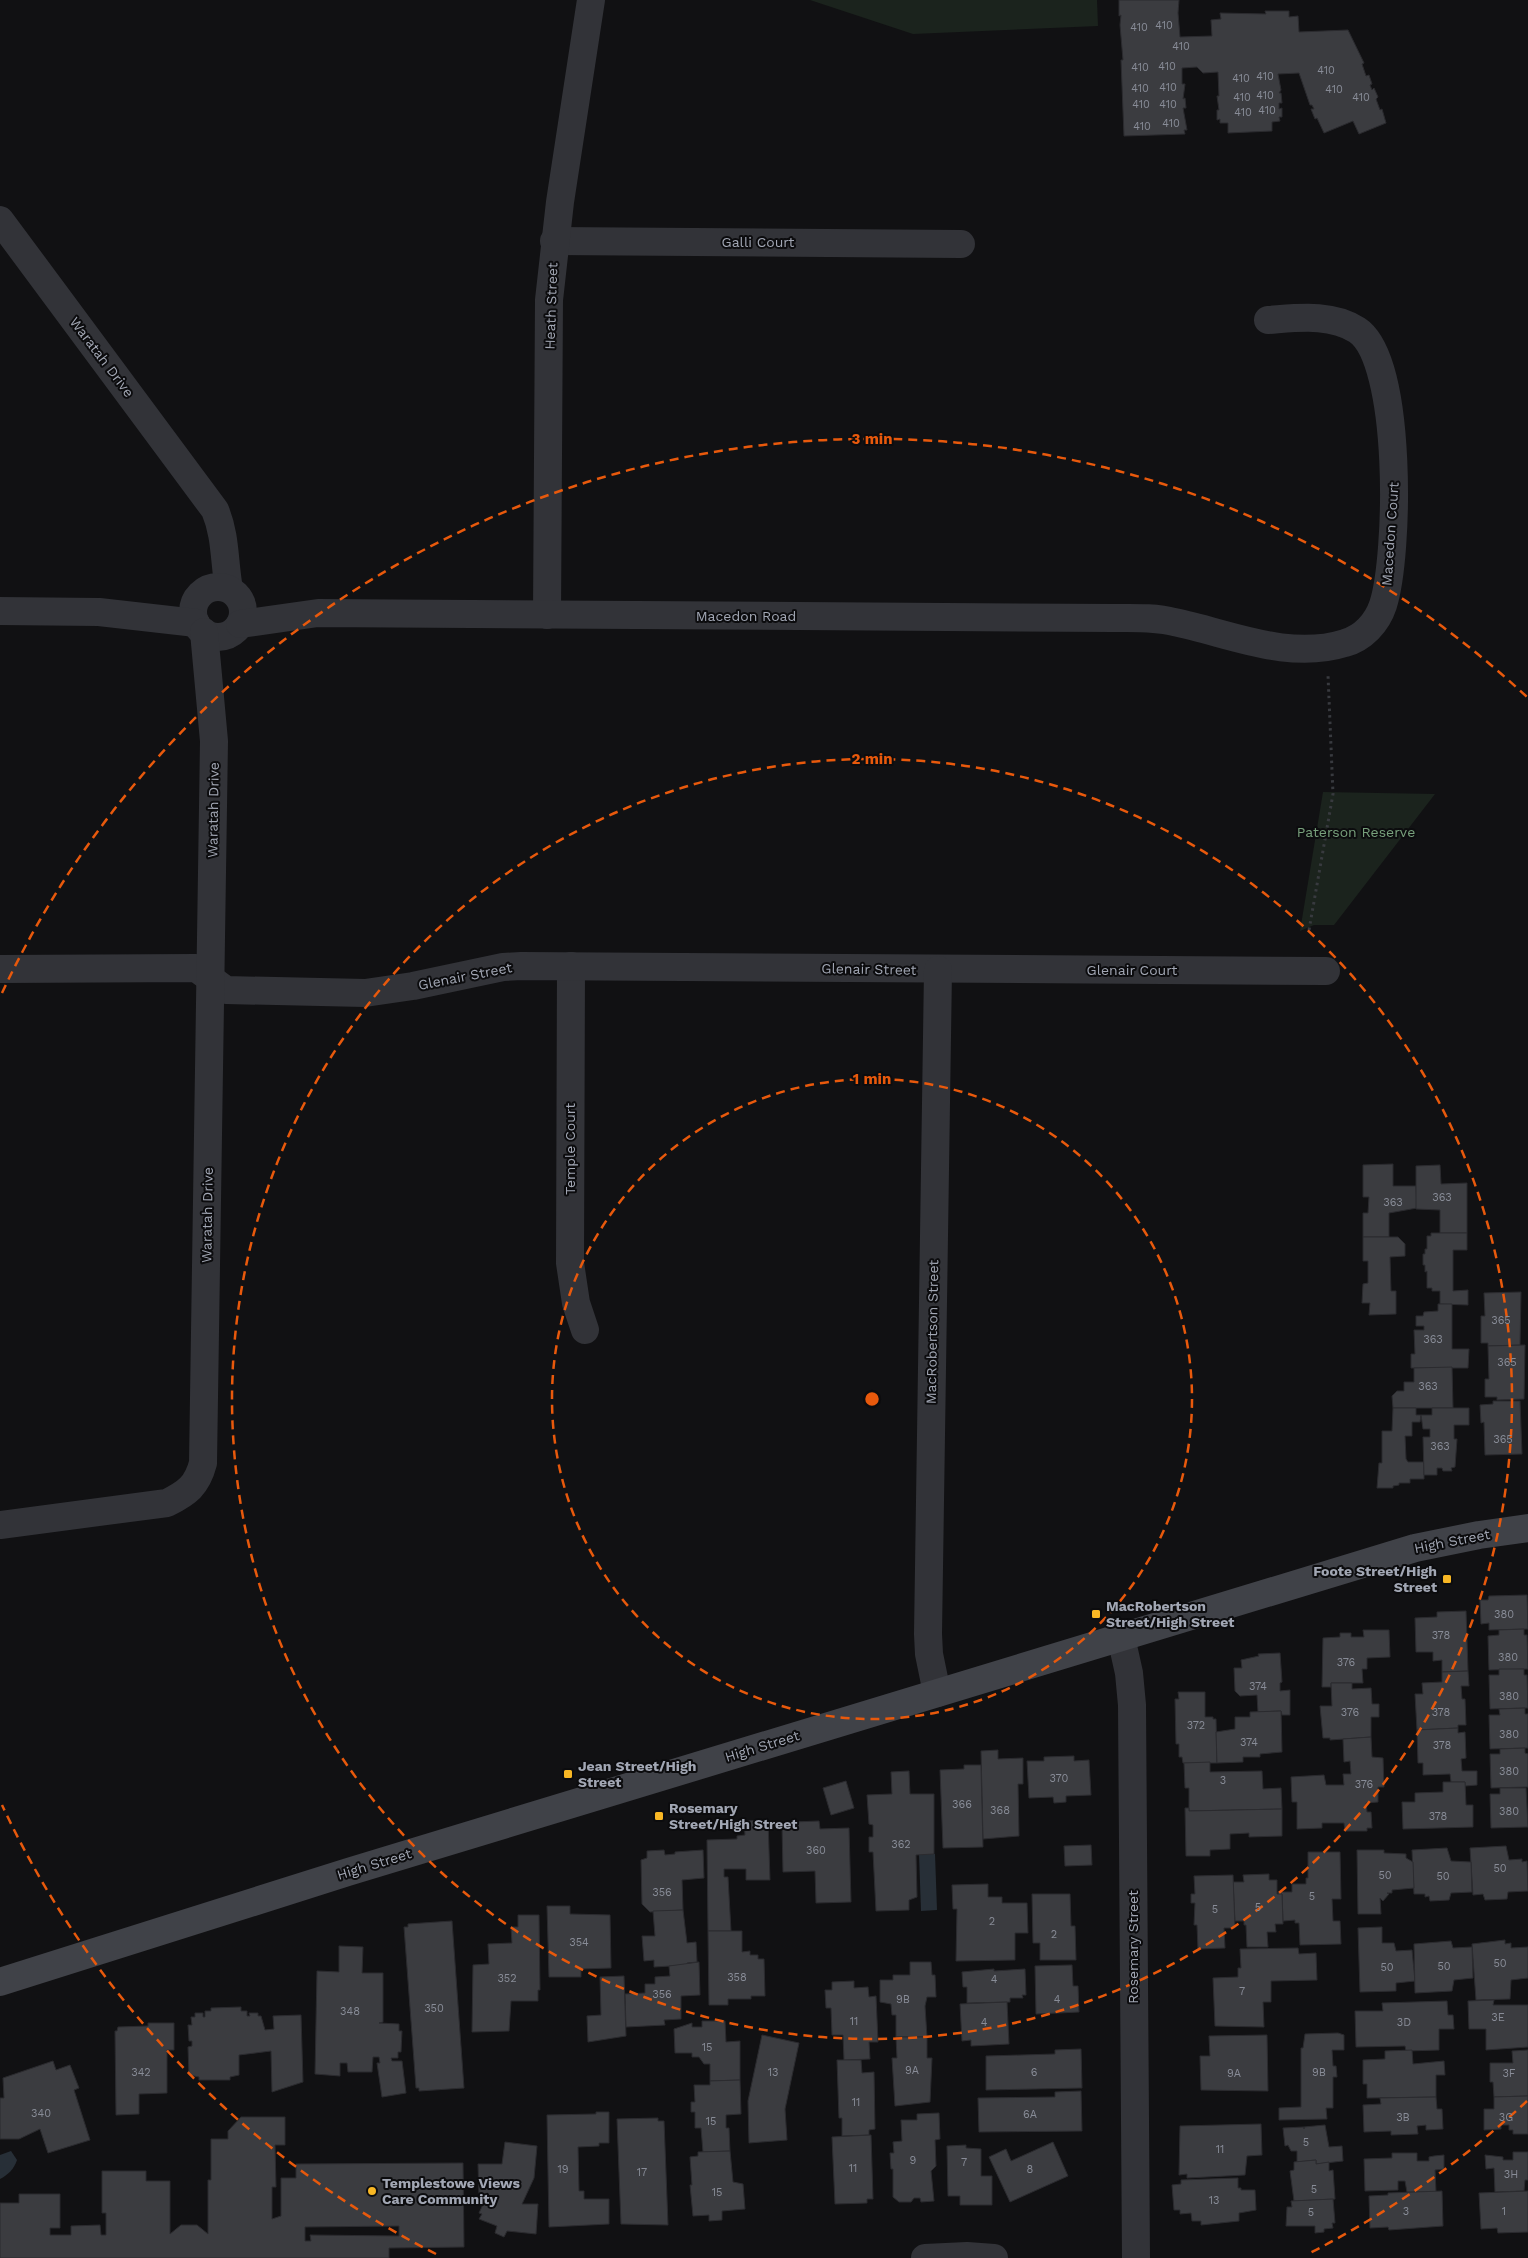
<svg xmlns="http://www.w3.org/2000/svg" width="1528" height="2258" font-family="'Work Sans',sans-serif">
<style>
.green{fill:#1b231d}
.water{fill:#272f37}
.building{fill:#3b3c40;stroke:#2b2b2f;fill-rule:evenodd}
.lines{fill:none;stroke-linecap:round;stroke-linejoin:round}
.path{stroke:#383a3f;stroke-width:3;stroke-dasharray:2.5 4;stroke-linecap:butt}
.street{stroke:#323338;stroke-width:28}
.secondary{stroke:#404248;stroke-width:28}
.ring{fill:none;stroke:#e8590c;stroke-width:2.5;stroke-dasharray:9 6}
.poi-dot{fill:#f8b724;stroke:#0c0c0e;stroke-width:2}
.labels{text-anchor:middle;dominant-baseline:central;stroke-width:4;stroke-linejoin:round;paint-order:stroke}
.number-label{font-size:11px;fill:#888c97}
.street-label{font-size:14px;fill:#a2a7b4;stroke:#0c0c0e}
.park-label{font-size:14px;fill:#78a07c;stroke:#0c0c0e}
.poi-label{font-size:14px;font-weight:bold;fill:#a2a7b4;stroke:#0c0c0e;text-anchor:start}
.centre{fill:#e8590c;stroke:#0c0c0e;stroke-width:2.5}
.ring-label{font-size:15px;text-anchor:middle;font-weight:bold;fill:#e8590c;stroke:#0c0c0e;stroke-width:4;stroke-linejoin:round;paint-order:stroke}
</style>
<rect width="100%" height="100%" fill="#111113"/>
<g class="green">
<path d="M810,0h287l1,26 -185,8z"/>
<path d="M1323,792l112,2 -101,131h-20l-14,6z"/>
</g>
<g class="water">
<path d="M919,1854h16l2,56 -16,1z"/>
<path d="M11,2151l6,9c-3,9 -9,15 -17,19v-24z"/>
</g>
<g class="building">
<path d="M1119,0h60l-1,13 2,24 32,-1 -1,-16 10,-1 -1,-6 46,1 -1,-3h24v6l9,-1 1,16 49,-2 16,33 -2,1 4,12 3,-1 3,9 -2,1 2,5 2,-2 4,9 -2,2 4,11 2,-1 4,14 -27,11 -6,-13 -29,12 -7,-15 -2,1 -4,-10h3l-2,-4h-2l-11,-32 -21,1 3,16 -2,3h2l1,10h-3v6l3,-1v9h-3l1,4 -8,1v9l-44,2v-10h-8v-4l-3,1v-10h2l-2,-14h2l-1,-24 -15,1 -6,-6 -15,1v16h3l-2,15 2,-1 1,10h-3l4,22h-3l1,4 -61,2 -3,-76h2l-3,-35 1,-10 -2,1z"/>
<path d="M1393,1164v22h23l1,22 -28,5v24h-26v-24h5l1,-16h-6v-32z"/>
<path d="M1440,1165l1,19 26,-1v50h-27v-23l-24,-1v-43z"/>
<path d="M1431,1233h36v17h-14v41l15,-1v15l-28,-1v-13h-8v-3h-5v-17l-2,1v-7h-2v-11h2v-5h2v-13h4z"/>
<path d="M1363,1237h35l7,7v12l-15,1 1,34h5v23l-27,1 1,-12h-8l1,-19 5,-1v-22h-5z"/>
<path d="M1521,1292l-1,53 -32,1v-3h-7v-27h4l-1,-23z"/>
<path d="M1438,1304h14v45h17l-1,19h-57v-14h4l-1,-24h10v-4h-8v-10h7l1,-4 14,-1z"/>
<path d="M1525,1345l-1,54 -27,1v-3h-12v-18h4l-1,-33z"/>
<path d="M1452,1367l1,41h-60l-1,-12 5,-5h7v-9h10v-14z"/>
<path d="M1493,1401h27l2,53 -37,1 -1,-33 -3,1 -1,-18 13,-1z"/>
<path d="M1393,1408h23v7h5l-1,7h-8v14h-7l1,23 2,3h16v17h-14v4h-11v2l-6,1v2h-16l2,-25h3v-32h10z"/>
<path d="M1432,1408h37v17h-15v14h3l-2,28 -4,1 1,3h-9l-1,-3h-5v7h-13l-1,-38h7v-8h-7l-2,-14h11z"/>
<path d="M1527,1595l1,34 -39,1v-7l-8,1 -1,-24h8l1,-4z"/>
<path d="M1466,1611l2,60 -26,1v-12l-9,1v-9h-17l-1,-34 22,-1v-5z"/>
<path d="M1524,1629v6h3l1,34 -39,1 -1,-34 11,-1v-5z"/>
<path d="M1363,1630h26l1,27 -23,1v11h-5l1,14h-32v4h-9l1,-49 17,-1v-4h11v4h13z"/>
<path d="M1280,1653l2,29 -2,1v8l10,-1v25h-8l-1,-4 -23,1 -1,-17 -17,1 -5,-5 -1,-23h8l-1,-8 18,-4 -1,-2z"/>
<path d="M1499,1669h25v6h3l1,33 -38,1 -1,-34h10z"/>
<path d="M1468,1671l1,15h-8l1,13h3l1,26h-8v3l-41,2 -2,-36h8l-1,-11 20,-1v-10z"/>
<path d="M1331,1683h21v6l19,-1 1,16h7v13h-8v20l-41,3v-2h-7l-3,-32h12z"/>
<path d="M1178,1692h27v25h8v2h3l1,44h-34l-1,-6h-3v-13h-3l-1,-45h4z"/>
<path d="M1525,1708v6h3v34l-38,1 -1,-34h11l-1,-6z"/>
<path d="M1281,1711l1,41 -22,2v3h-17v5l-26,1 -1,-31 19,-3v-12h15v-5z"/>
<path d="M1458,1728v5l7,-1 1,26 -5,1 1,12h15v14l-12,1v-4h-14l-1,-8 -27,1v-12h-5l-1,-33z"/>
<path d="M1371,1737l1,20 11,1 1,29h-6v15l-12,1 1,9h4l1,16h-5v3h-22l-1,-8h-22v5l-25,1v-27h-5l-1,-25 33,-2 2,10h18l-1,-11h8l-1,-13 -6,1 -1,-23z"/>
<path d="M1525,1748v5l3,1v33l-37,1 -1,-34h10v-5z"/>
<path d="M998,1750v9l25,-1v26h-5l1,52 -36,3 -2,-88z"/>
<path d="M1074,1756v5l15,-1 2,35 -25,1v6l-12,1 -1,-6 -24,1 -2,-37h17v-4z"/>
<path d="M1210,1762v10l52,-1 1,18 18,-1 1,21 -93,2v-23h-4l-1,-25z"/>
<path d="M964,1765h17l2,82 -40,1 -3,-78 24,-1z"/>
<path d="M909,1771l1,23h24v60l-18,1 1,42 -8,3v10l-33,1 -3,-59h-4v-15h4v-12l-4,-1 -2,-29 25,-1 -1,-22z"/>
<path d="M846,1781l8,27 -23,7 -8,-27z"/>
<path d="M1443,1782h22l1,23h7v22l-70,2 -1,-27h13v-9l28,-1z"/>
<path d="M1500,1788h26l2,39 -37,1 -1,-34h10z"/>
<path d="M1185,1808h4v3l93,-2v27l-33,1v-4l-19,1v15l-20,1v6h-24z"/>
<path d="M768,1820l2,60h-24v-11h-22v8h4l3,54h-23l-1,-91 30,-1v-3l8,-1 -1,-14z"/>
<path d="M819,1821l1,8 29,-1 2,74 -35,1 -1,-32 -32,1 -1,-47h11v-3z"/>
<path d="M1091,1845l1,20 -27,1 -1,-20z"/>
<path d="M1506,1846l3,14 13,-1v3l5,-1 1,30 -20,1 -1,7 -22,1 -2,-6 -10,1 -3,-47z"/>
<path d="M1447,1848l4,13 20,1 1,30 -21,1 -2,7 -19,1 -1,-5 -4,1v-3h-11l-2,-44z"/>
<path d="M664,1850l1,5 10,-1v-2l28,-2 1,28 -22,2 1,30 -33,2 -8,-8 -1,-44 6,-2v-7z"/>
<path d="M1357,1850h27v3l22,1v4l7,4 1,26 -22,2v3h-5l2,1 -6,7 -3,-3 1,16h-23z"/>
<path d="M1308,1852h32l1,47h-9l1,22h7l1,23 -41,1 -1,-22h-4v-3l-12,1 -1,-27h-4v-2h14v-8h14v-6h2z"/>
<path d="M1269,1874v6h8v14h5l1,30h-8l1,8h-9l1,15h-21l-1,-22h-2v-4h-9l-2,-39h11l-1,-7z"/>
<path d="M1233,1875l2,53h-11l1,20 -27,1 -1,-24h-3l1,-22h-4v-9h4l-1,-18z"/>
<path d="M988,1884v13h14v6h25l1,30h-13v27l-59,1 1,-52h-4l-1,-24z"/>
<path d="M1032,1894h38l1,32h4l1,34h-36v-17h-7z"/>
<path d="M547,1906h23v8l40,1 1,53 -30,1v8h-32z"/>
<path d="M683,1910l4,33 9,-1 1,20 -10,1v2l-33,2v-7l-10,1 -2,-25h13l-2,-25z"/>
<path d="M518,1915h21l1,75h-2v11h-27l-2,30 -37,1 1,-67 16,-1 -1,-20 24,-1 -1,-16h7z"/>
<path d="M452,1921l12,167 -45,3v-3h-3l-12,-161h4v-3z"/>
<path d="M1382,1927v16h12l2,8 16,-1 3,31 -19,2v8l-36,1 -2,-64z"/>
<path d="M708,1931h34v21l8,-1v4h8v4h6l1,37h-14v3h-23v6h-19z"/>
<path d="M1505,1940v4l6,-1v5l17,-1v31l-17,2 -1,19 -34,1 -4,-56z"/>
<path d="M1451,1941l2,7 19,-1 1,31 -19,2 -2,11 -37,2 -1,-49z"/>
<path d="M339,1946l24,1 -1,26h21v49l-4,1 20,1v7h3l-1,21h-3v6h-7l1,3h10l4,32 -24,4 -5,-34h3l-1,-6h-6l-1,15h-24l-1,-9h-7v13l-25,-2 2,-103 22,1z"/>
<path d="M1298,1948l1,6 17,-1 1,27 -46,1v21h-8l1,25 -49,-1 -2,-48 25,-1v-9h3l-1,-19z"/>
<path d="M699,1962l1,33 -19,1v23l-17,1 1,5 -39,2 -1,-33 20,-1v-9h10v-7l15,-1 -1,-10z"/>
<path d="M910,1962h21l1,13h3l1,22h-9l-2,9 2,31h-31v-22h-4l-1,-11 -11,-2v-22h13v-5h17z"/>
<path d="M1072,1965l1,21h5l1,26 -43,2 -1,-48z"/>
<path d="M994,1969v2l31,-2 1,26h-4l1,3h-13v4l-43,1v-16h-4l-1,-15z"/>
<path d="M624,1976l2,60 -38,6 -1,-26 14,-1 -1,-38z"/>
<path d="M854,1981v7l14,-1 1,10 7,-1 2,46h-9l1,17 -26,1 -1,-25h-11l-1,-27h-5l-1,-18h7v-8z"/>
<path d="M1494,2000l-1,5h35v42l-42,3v-21h-17l-1,-28z"/>
<path d="M1447,2001l1,14h5l1,14h-15v21l-33,1 -1,-5 -49,1 -1,-36h28l-1,-8z"/>
<path d="M1007,2002l2,42 -38,2v-6l-9,1 -2,-37z"/>
<path d="M241,2007v4h6v5h3l-1,-3h9v3h3l4,14 9,-1 -1,-13 28,-1 2,67 -31,10 -1,-41 -32,4v20l-9,2v3h-31v-3l-10,-2 -1,-28 4,-1v-5h-3l-1,-16h4l-1,-8h4v-4h8v4h2v-6h6v-3z"/>
<path d="M702,2021h23l1,21 14,-1v39l-30,1v-17h-6l-5,-7h-7v-4h-17l-1,-24 18,-6v4h10z"/>
<path d="M148,2023h26v27h-7v43l-28,1v20l-23,1 -1,-84h2l1,-4 30,-1z"/>
<path d="M1338,2033l6,2v15h-12l1,16h3l1,11h-4v31h-7l1,11 -48,1v-12l22,-1v-59h2l2,-14z"/>
<path d="M762,2035l37,8 -14,66 2,31 -38,3 -1,-42z"/>
<path d="M1267,2035l1,56 -67,-1 -1,-34h10l-1,-20z"/>
<path d="M896,2037h31v21h5l-2,44 -35,4 -3,-48h5z"/>
<path d="M1081,2049l1,39 -96,2v-34l69,-2v-4z"/>
<path d="M1412,2050l1,14 31,-3 1,14h-9v22l-69,1v-14h-4v-24l22,-1v-8z"/>
<path d="M1528,2050v46l-34,1 -1,-15h-3v-19h23l-1,-12z"/>
<path d="M837,2060h24l1,13 12,-1 1,57 -6,1v5l-27,1v-18h-3z"/>
<path d="M53,2061l3,9 14,-5 9,23 -5,2 16,50 -42,13 -8,-24 -21,10h-19v-41h4l-1,-20z"/>
<path d="M740,2080l1,34 -15,1v13h3l1,23 -27,1 -2,-24h-6v-16h-4v-10h4l-1,-17h16v-4z"/>
<path d="M1081,2091l1,40 -103,1 -1,-34 77,-1v-5z"/>
<path d="M1528,2096v38h-15v-4h-4v-5h-8v4l-17,1v-21h10v-12z"/>
<path d="M1436,2097l1,12h5l1,20 -17,1v-5l-9,1 1,8 -27,1v-4l-27,1 -1,-27 18,-1 -1,-6z"/>
<path d="M596,2112h13v31h-10v3l-21,1 1,44h5v8h25v25l-60,3 -2,-112 49,-1z"/>
<path d="M939,2113l1,26 -5,1 1,26 -5,5 3,30 -13,1 -1,-4h-6l-3,4h-12l-6,-5v-28h-2l-1,-16h4l-1,-11 9,-1 -1,-21h16v-6z"/>
<path d="M241,2117h44v28h-10l1,42h-4v32l9,-3v-38h15v-14l167,-1 1,84 -75,1v10h-389v-55h19v-9h41v34h-10v7h21v-9l29,-1 1,10h5v-22h-4v-42h44v10h24v53l11,-9h16l11,9v-54h3v-41h17v-8zM399,2226v10l-89,-1 1,6h-6v-14z"/>
<path d="M658,2118v3h6l4,104 -47,-1 -4,-105z"/>
<path d="M1261,2124l1,31 -15,1 -2,19 -58,3v-4l-8,1 1,-49z"/>
<path d="M1325,2125l4,22 13,-1 1,15 -27,3v-4l-19,2v-11h-6l-3,-6 -3,1 -2,-18 21,-1v2v-2z"/>
<path d="M871,2135l2,64h-6v4l-32,1 -3,-67z"/>
<path d="M505,2142l32,4 -3,32 -12,26h16l-2,30 -29,-3 -3,6 -9,-4 2,-7 -18,-7 3,-5 -3,-1 8,-17h-8l-1,-32h24z"/>
<path d="M1053,2142l15,34 -58,26 -21,-45 17,-8 5,12z"/>
<path d="M966,2145v3l15,1v27h11v29h-32v-9h-12l-1,-50z"/>
<path d="M730,2151l3,31 10,2 2,25 -23,2v9l-13,1v-6l-16,1 -3,-31h2l-2,-28 8,-1v-4z"/>
<path d="M1513,2152h15v28h-3l-1,11 -29,1 -1,-24 -8,1 -1,-14 18,2v3h10z"/>
<path d="M1392,2153h25v8h12v-4l5,-1 10,-1v14l-9,1 1,22h-29l-2,-11h-7v9l-33,1 -1,-32 28,-1z"/>
<path d="M1316,2160v4l13,-2v9l4,-1 2,29 -41,2 -4,-30 4,-1v-8z"/>
<path d="M1238,2178v10h3v2h14l1,20 -17,3v8l-38,4v-4h-9l-1,-8 -11,1v-4h-6l-2,-25 9,-1v-4z"/>
<path d="M1442,2191l1,35 -54,4 -1,-3 -18,1 -1,-32 19,-1v-2z"/>
<path d="M1528,2191v41l-30,1 -1,-5 -16,1 -2,-36z"/>
<path d="M1333,2199l2,24h-3l1,5 -9,1v3l-9,1v-7h-29l1,-19h5l-1,-6z"/>
</g>
<g class="lines">
<path class="path" d="M1309,930l24,-136 -5,-119"/>
<g class="street">
<path d="M0,220l215,290c11,26 9,52 14,79"/>
<path d="M554,241l407,3"/>
<circle cx="218" cy="612" r="25"/>
<path d="M0,611l99,1 97,11"/>
<path d="M547,615l2,-315 11,-98 31,-202"/>
<path d="M240,624l78,-11 796,5c19,0 41,-1 60,4 55,11 114,39 171,21 18,-5 32,-20 38,-38 16,-49 20,-245 -26,-275 -26,-17 -60,-12 -89,-10"/>
<path d="M571,966l-1,297 6,40 9,27"/>
<path d="M0,969l196,-1 30,22 139,3 48,-7 90,-19 18,-1 805,5"/>
<path d="M0,1525l167,-22c20,-10 30,-17 36,-40l11,-722 -10,-109"/>
<path d="M1121,1637l8,36 3,32 4,553"/>
<path d="M937,1693l-8,-39 -1,-20 10,-664"/>
<path d="M925,2258l42,-2 27,2"/>
</g>
<path class="secondary" d="M0,1982l348,-110 1067,-324 64,-13 49,-7"/>
</g>
<g class="ring">
<circle cx="872" cy="1399" r="320"/>
<circle cx="872" cy="1399" r="640"/>
<path d="M1527 2101A960 960 0 0 1 1308 2254M436 2254A960 960 0 0 1 2 1805M2 993A960 960 0 0 1 1527 697"/>
</g>
<g class="poi-dot">
<rect x="1442" y="1574" width="10" height="10" rx="2.5"/>
<rect x="1091" y="1609" width="10" height="10" rx="2.5"/>
<rect x="563" y="1769" width="10" height="10" rx="2.5"/>
<rect x="654" y="1811" width="10" height="10" rx="2.5"/>
<circle cx="372" cy="2191" r="5"/>
</g>
<g class="labels">
<g class="number-label">
<text x="1164" y="25">410</text>
<text x="1139" y="27">410</text>
<text x="1181" y="46">410</text>
<text x="1167" y="66">410</text>
<text x="1140" y="67">410</text>
<text x="1326" y="70">410</text>
<text x="1265" y="76">410</text>
<text x="1241" y="78">410</text>
<text x="1168" y="87">410</text>
<text x="1140" y="88">410</text>
<text x="1334" y="89">410</text>
<text x="1265" y="95">410</text>
<text x="1242" y="97">410</text>
<text x="1361" y="97">410</text>
<text x="1141" y="104">410</text>
<text x="1168" y="104">410</text>
<text x="1267" y="110">410</text>
<text x="1243" y="112">410</text>
<text x="1171" y="123">410</text>
<text x="1142" y="126">410</text>
<text x="1442" y="1197">363</text>
<text x="1393" y="1202">363</text>
<text x="1501" y="1320">365</text>
<text x="1433" y="1339">363</text>
<text x="1507" y="1362">365</text>
<text x="1428" y="1386">363</text>
<text x="1503" y="1439">365</text>
<text x="1440" y="1446">363</text>
<text x="1504" y="1614">380</text>
<text x="1441" y="1635">378</text>
<text x="1508" y="1657">380</text>
<text x="1346" y="1662">376</text>
<text x="1258" y="1686">374</text>
<text x="1509" y="1696">380</text>
<text x="1350" y="1712">376</text>
<text x="1441" y="1712">378</text>
<text x="1196" y="1725">372</text>
<text x="1509" y="1734">380</text>
<text x="1249" y="1742">374</text>
<text x="1442" y="1745">378</text>
<text x="1509" y="1771">380</text>
<text x="1059" y="1778">370</text>
<text x="1223" y="1780">3</text>
<text x="1364" y="1784">376</text>
<text x="962" y="1804">366</text>
<text x="1000" y="1810">368</text>
<text x="1509" y="1811">380</text>
<text x="1438" y="1816">378</text>
<text x="901" y="1844">362</text>
<text x="816" y="1850">360</text>
<text x="1500" y="1868">50</text>
<text x="1385" y="1875">50</text>
<text x="1443" y="1876">50</text>
<text x="662" y="1892">356</text>
<text x="1312" y="1896">5</text>
<text x="1258" y="1907">5</text>
<text x="1215" y="1909">5</text>
<text x="992" y="1921">2</text>
<text x="1054" y="1934">2</text>
<text x="579" y="1942">354</text>
<text x="1500" y="1963">50</text>
<text x="1444" y="1966">50</text>
<text x="1387" y="1967">50</text>
<text x="737" y="1977">358</text>
<text x="507" y="1978">352</text>
<text x="994" y="1979">4</text>
<text x="1242" y="1991">7</text>
<text x="662" y="1994">356</text>
<text x="903" y="1999">9B</text>
<text x="1057" y="1999">4</text>
<text x="434" y="2008">350</text>
<text x="350" y="2011">348</text>
<text x="1498" y="2017">3E</text>
<text x="854" y="2021">11</text>
<text x="984" y="2022">4</text>
<text x="1404" y="2022">3D</text>
<text x="707" y="2047">15</text>
<text x="912" y="2070">9A</text>
<text x="141" y="2072">342</text>
<text x="773" y="2072">13</text>
<text x="1034" y="2072">6</text>
<text x="1319" y="2072">9B</text>
<text x="1234" y="2073">9A</text>
<text x="1509" y="2073">3F</text>
<text x="856" y="2102">11</text>
<text x="41" y="2113">340</text>
<text x="1030" y="2114">6A</text>
<text x="1403" y="2117">3B</text>
<text x="1506" y="2117">3G</text>
<text x="711" y="2121">15</text>
<text x="1306" y="2142">5</text>
<text x="1220" y="2149">11</text>
<text x="913" y="2160">9</text>
<text x="964" y="2162">7</text>
<text x="853" y="2168">11</text>
<text x="563" y="2169">19</text>
<text x="1030" y="2169">8</text>
<text x="642" y="2172">17</text>
<text x="1511" y="2174">3H</text>
<text x="1314" y="2189">5</text>
<text x="717" y="2192">15</text>
<text x="1214" y="2200">13</text>
<text x="1406" y="2211">3</text>
<text x="1504" y="2211">1</text>
<text x="1311" y="2212">5</text>
</g>
<g class="street-label">
<text x="758" y="242">Galli Court</text>
<text transform="translate(551 306) rotate(-88)">Heath Street</text>
<text transform="translate(102 357) rotate(53)">Waratah Drive</text>
<text transform="translate(1390 534) rotate(-86)">Macedon Court</text>
<text x="746" y="616">Macedon Road</text>
<text transform="translate(213 810) rotate(-89)">Waratah Drive</text>
<text transform="translate(869 969) rotate(1)">Glenair Street</text>
<text x="1132" y="970">Glenair Court</text>
<text transform="translate(465 976) rotate(-11)">Glenair Street</text>
<text transform="translate(570 1149) rotate(-90)">Temple Court</text>
<text transform="translate(207 1215) rotate(-89)">Waratah Drive</text>
<text transform="translate(932 1332) rotate(-89)">MacRobertson Street</text>
<text transform="translate(1452 1541) rotate(-11)">High Street</text>
<text transform="translate(762 1746) rotate(-17)">High Street</text>
<text transform="translate(374 1864) rotate(-17)">High Street</text>
<text transform="translate(1133 1947) rotate(-90)">Rosemary Street</text>
</g>
<g class="park-label">
<text x="1356" y="832">Paterson Reserve</text>
</g>
<g class="poi-label">
<text x="1437" y="1571" text-anchor="end">Foote Street/High<tspan x="1437" dy="16">Street</tspan></text>
<text x="1106" y="1606">MacRobertson<tspan x="1106" dy="16">Street/High Street</tspan></text>
<text x="578" y="1766">Jean Street/High<tspan x="578" dy="16">Street</tspan></text>
<text x="669" y="1808">Rosemary<tspan x="669" dy="16">Street/High Street</tspan></text>
<text x="382" y="2183">Templestowe Views<tspan x="382" dy="16">Care Community</tspan></text>
</g>
</g>
<circle cx="872" cy="1399" r="8" class="centre"/>
<g class="ring-label">
<text x="872" y="444">3 min</text>
<text x="872" y="764">2 min</text>
<text x="872" y="1084">1 min</text>
</g>
</svg>
